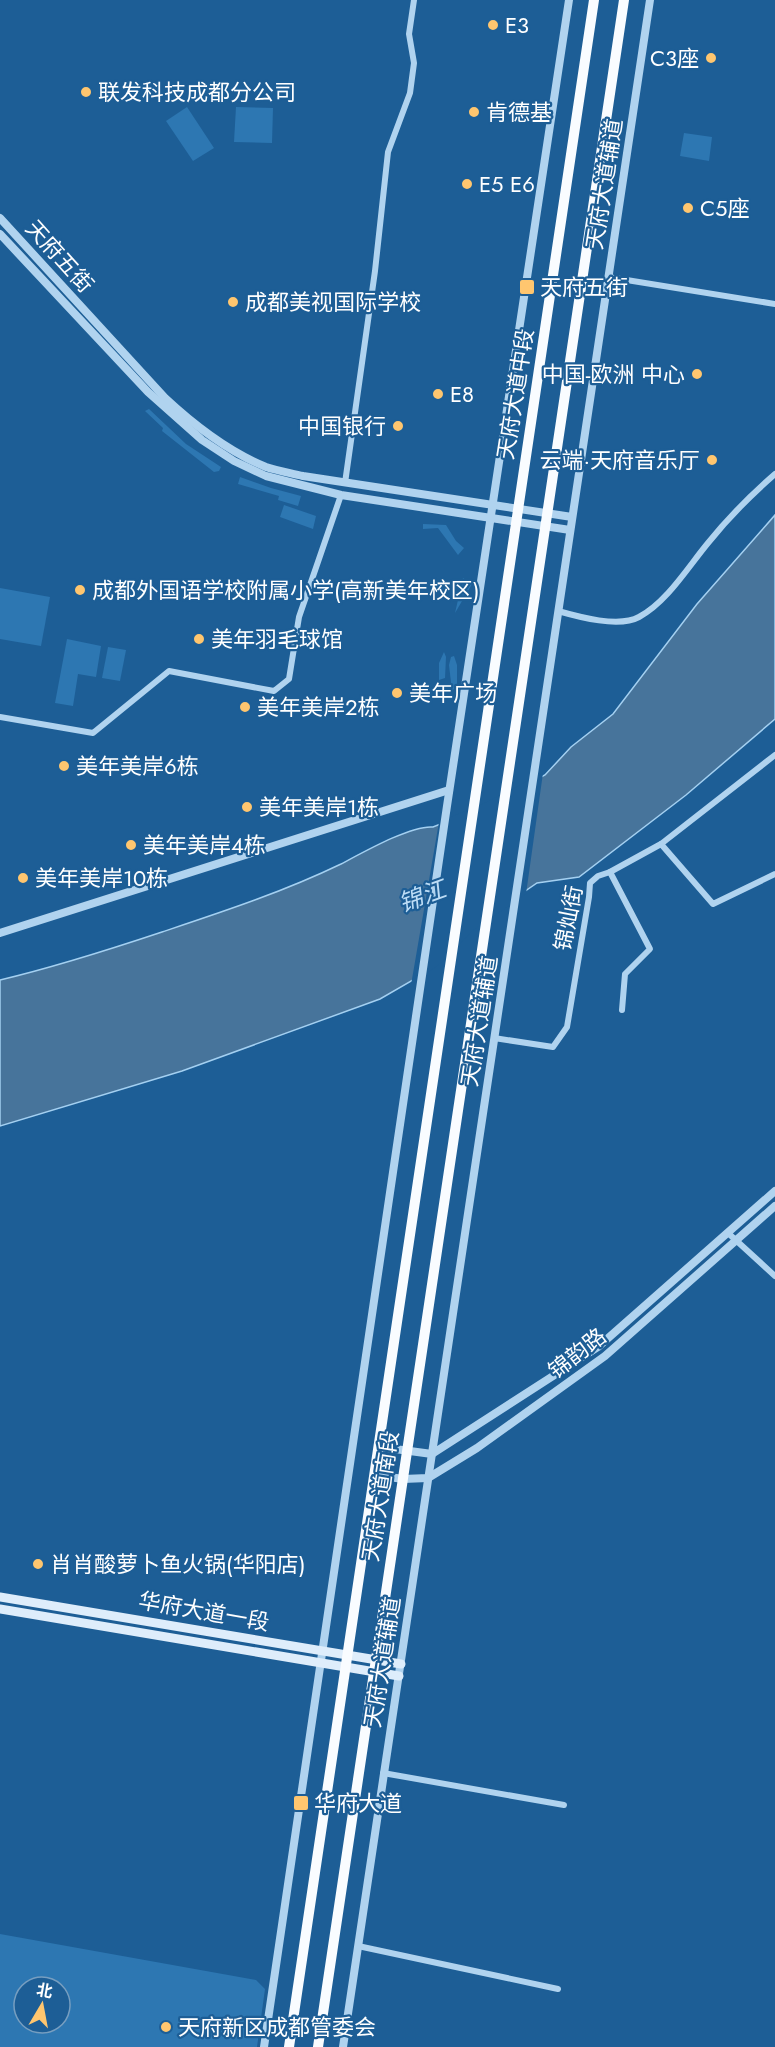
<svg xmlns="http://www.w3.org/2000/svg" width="775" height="2047" font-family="Jost,'Noto Sans SC',sans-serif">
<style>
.green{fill:#2d77b2;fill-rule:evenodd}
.water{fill:#47749b;stroke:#a4d0f1;stroke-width:1.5}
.pier{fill:#1d5e96}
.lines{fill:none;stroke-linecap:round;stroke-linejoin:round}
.minor{stroke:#b0d3ef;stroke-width:6}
.tertiary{stroke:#b0d3ef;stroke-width:8}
.secondary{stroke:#deedfb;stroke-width:9}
.primary{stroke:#f9fcff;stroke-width:10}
.poi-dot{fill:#ffc66f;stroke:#1d5e96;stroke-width:2}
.labels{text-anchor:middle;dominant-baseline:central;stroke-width:4.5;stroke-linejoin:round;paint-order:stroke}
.poi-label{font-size:22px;fill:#fff;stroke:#1d5e96;text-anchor:start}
.street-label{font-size:22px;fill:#fff;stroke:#1d5e96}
.water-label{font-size:24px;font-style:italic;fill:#bdddf6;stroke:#1d5e96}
</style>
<rect width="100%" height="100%" fill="#1d5e96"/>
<g class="green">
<path d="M187,107l27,41 -21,13 -27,-40z"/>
<path d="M236,107l37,1 -1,35 -38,-1z"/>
<path d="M684,133l28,4 -3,24 -29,-5z"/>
<path d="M149,409l37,35 35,23 -2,4 -5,1 -52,-41 1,-3 -18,-17z"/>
<path d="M240,477l31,11 30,8 -3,10 -20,-6 1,-4 -41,-12z"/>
<path d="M284,505l32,11 -3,13 -33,-12z"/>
<path d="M423,524l23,1 10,16 8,7 -6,7 -20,-27 -15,1z"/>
<path d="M463,578l9,6 -17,29z"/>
<path d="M0,588l50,9 -9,49 -41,-7z"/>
<path d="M67,639l34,7 -5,31 -18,-3 -5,32 -18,-3z"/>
<path d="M108,647l18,3 -6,31 -18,-3z"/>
<path d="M444,652l2,5 -1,21 -6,2v-17z"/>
<path d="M454,656l3,9v21l-5,5 -3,-26 2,-8z"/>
<path d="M0,1934l256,46 9,9 -8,58h-257zM24,1987h36v36h-36z"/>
</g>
<path class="water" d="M775,515v204l-89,76 -107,82 -42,6 -67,46 -50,47 -40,23 -198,72 -182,55v-146c55,-13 108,-30 162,-48 60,-20 121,-40 179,-68 21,-11 70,-39 92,-37l56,-22 56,-30 26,-28 42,-33 84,-110z"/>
<path class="pier" d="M543,773l-17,121 -54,37 -31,32 -30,22 28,-163 48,-20z"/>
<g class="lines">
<g class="minor">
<path d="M608,277l167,27"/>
<path d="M345,483l30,-212 13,-119 22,-59 4,-30 -5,-29 5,-34"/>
<path d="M558,611c21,6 61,17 81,6 28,-15 49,-50 69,-74 20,-25 43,-48 67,-69"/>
<path d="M0,717l93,16 76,-62 105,20 15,-12 10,-62 42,-122"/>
<path d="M661,844l52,60 62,-30"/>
<path d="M610,872l40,77 -25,25 -3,36"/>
<path d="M494,1038l59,9 14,-20 22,-130 1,-14 8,-7 12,-4 51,-28 114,-89"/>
<path d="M728,1233l47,43"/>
<path d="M383,1773l181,32"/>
<path d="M358,1946l200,43"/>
</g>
<g class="tertiary">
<path d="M0,218l165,180c29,27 64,54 101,69 12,4 25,6 37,9l269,41"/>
<path d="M0,234l148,158 54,48 32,21 32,15 75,19 229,35"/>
<path d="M0,933l449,-143"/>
<path d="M380,1447l52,7 166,-107 177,-156"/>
<path d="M376,1475l27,4 25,-1 49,-30 128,-92 170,-150"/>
<path d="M264,2047l183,-1241 122,-806"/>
<path d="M343,2047l307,-2047"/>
</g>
<g class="secondary">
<path d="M0,1597l401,67"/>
<path d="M0,1609l399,67"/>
</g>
<g class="primary">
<path d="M289,2047l305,-2047"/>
<path d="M318,2047l306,-2047"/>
</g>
</g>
<g class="poi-dot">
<circle cx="493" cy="25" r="6"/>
<circle cx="711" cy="58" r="6"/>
<circle cx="86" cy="92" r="6"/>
<circle cx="474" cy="112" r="6"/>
<circle cx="467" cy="184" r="6"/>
<circle cx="688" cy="208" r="6"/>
<rect x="519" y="279" width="16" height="16" rx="3"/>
<circle cx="233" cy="302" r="6"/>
<circle cx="697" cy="374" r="6"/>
<circle cx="438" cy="394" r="6"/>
<circle cx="398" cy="426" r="6"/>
<circle cx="712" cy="460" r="6"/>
<circle cx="80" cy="590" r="6"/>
<circle cx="199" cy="639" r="6"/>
<circle cx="397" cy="693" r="6"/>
<circle cx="245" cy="707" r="6"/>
<circle cx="64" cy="766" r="6"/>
<circle cx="247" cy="807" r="6"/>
<circle cx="131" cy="845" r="6"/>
<circle cx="23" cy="878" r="6"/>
<circle cx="38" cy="1564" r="6"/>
<rect x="293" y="1795" width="16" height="16" rx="3"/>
<circle cx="166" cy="2027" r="6"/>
</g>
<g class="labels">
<g class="poi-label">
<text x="505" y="25">E3</text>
<text x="699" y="58" text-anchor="end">C3座</text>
<text x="98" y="92">联发科技成都分公司</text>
<text x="486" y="112">肯德基</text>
<text x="479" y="184">E5 E6</text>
<text x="700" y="208">C5座</text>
<text x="540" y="287">天府五街</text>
<text x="245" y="302">成都美视国际学校</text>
<text x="685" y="374" text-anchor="end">中国-欧洲 中心</text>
<text x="450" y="394">E8</text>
<text x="386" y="426" text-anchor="end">中国银行</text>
<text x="700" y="460" text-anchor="end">云端·天府音乐厅</text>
<text x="92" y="590">成都外国语学校附属小学(高新美年校区)</text>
<text x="211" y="639">美年羽毛球馆</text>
<text x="409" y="693">美年广场</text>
<text x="257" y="707">美年美岸2栋</text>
<text x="76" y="766">美年美岸6栋</text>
<text x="259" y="807">美年美岸1栋</text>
<text x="143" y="845">美年美岸4栋</text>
<text x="35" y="878">美年美岸10栋</text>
<text x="50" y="1564">肖肖酸萝卜鱼火锅(华阳店)</text>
<text x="314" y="1803">华府大道</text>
<text x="178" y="2027">天府新区成都管委会</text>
</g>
<g class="street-label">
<text transform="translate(604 184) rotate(-81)">天府大道辅道</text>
<text transform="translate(60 256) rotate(48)">天府五街</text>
<text transform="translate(515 394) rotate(-81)">天府大道中段</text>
<text transform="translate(568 918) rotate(-79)">锦灿街</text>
<text transform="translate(479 1021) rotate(-81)">天府大道辅道</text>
<text transform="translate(577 1353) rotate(-38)">锦韵路</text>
<text transform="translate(380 1496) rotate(-81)">天府大道南段</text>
<text transform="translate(204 1611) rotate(10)">华府大道一段</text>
<text transform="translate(382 1662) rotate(-81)">天府大道辅道</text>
</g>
<g class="water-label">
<text transform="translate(422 896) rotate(-20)">锦江</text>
</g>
</g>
<g transform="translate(42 2005) rotate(10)"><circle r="28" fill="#1d5e96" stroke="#779ec0" stroke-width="1.5"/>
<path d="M0-4.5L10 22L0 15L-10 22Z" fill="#ffc66f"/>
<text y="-9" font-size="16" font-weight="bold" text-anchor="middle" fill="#ffffff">北</text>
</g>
</svg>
